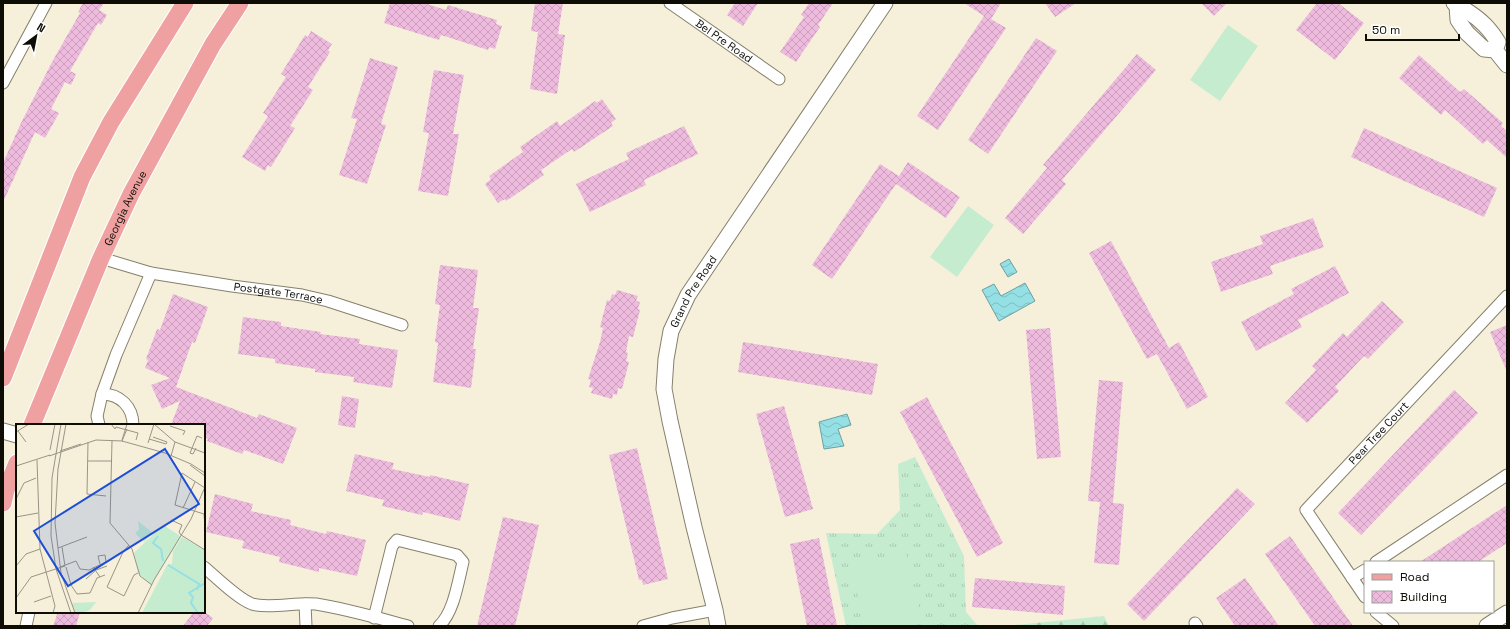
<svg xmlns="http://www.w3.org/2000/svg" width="1510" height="629" font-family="'Space Grotesk',sans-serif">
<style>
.grass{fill:url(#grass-tufts)}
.forest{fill:url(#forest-firs)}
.garden{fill:#c6ecd0}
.water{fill:url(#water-waves);stroke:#6ca0a2}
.building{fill:url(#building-cross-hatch)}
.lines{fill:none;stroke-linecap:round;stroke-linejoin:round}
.street-casing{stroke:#85806d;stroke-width:13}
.secondary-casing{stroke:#85806d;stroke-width:17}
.primary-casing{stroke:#fff;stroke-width:19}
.street{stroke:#fff;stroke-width:11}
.secondary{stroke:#fff;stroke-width:15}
.primary{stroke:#efa1a1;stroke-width:17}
.labels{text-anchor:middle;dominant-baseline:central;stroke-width:3.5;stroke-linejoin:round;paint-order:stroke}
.street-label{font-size:11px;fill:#0d0c05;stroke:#fff}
.inset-river{fill:none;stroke:#95e0e5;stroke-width:2}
.inset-road{fill:none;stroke:#999585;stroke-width:1}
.view{fill:#1d4ed8;fill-opacity:0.15;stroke:#1d4ed8;stroke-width:2}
.inset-edge{fill:none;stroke:#0d0c05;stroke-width:2}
</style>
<defs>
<pattern id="grass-tufts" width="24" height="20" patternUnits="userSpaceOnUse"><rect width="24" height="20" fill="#c6ecd0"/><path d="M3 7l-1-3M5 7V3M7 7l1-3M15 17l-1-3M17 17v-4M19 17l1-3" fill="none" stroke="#a9c9b1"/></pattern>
<pattern id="forest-firs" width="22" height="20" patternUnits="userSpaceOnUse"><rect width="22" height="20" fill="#c6ecd0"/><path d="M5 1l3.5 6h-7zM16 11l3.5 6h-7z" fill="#a9c9b1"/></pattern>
<pattern id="water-waves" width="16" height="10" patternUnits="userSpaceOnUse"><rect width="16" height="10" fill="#95e0e5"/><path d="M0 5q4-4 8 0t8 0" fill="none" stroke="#7fbfc3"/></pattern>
<pattern id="building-cross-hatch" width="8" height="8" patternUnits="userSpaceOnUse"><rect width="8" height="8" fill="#eebbde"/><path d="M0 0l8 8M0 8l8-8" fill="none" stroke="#cba0bd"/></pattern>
</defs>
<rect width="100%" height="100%" fill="#f6f0db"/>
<path class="grass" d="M915,457l49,99 2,56 12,14h-132l-20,-93 51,1 23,-24 -2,-46z"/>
<path class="forest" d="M1104,616l5,10h-104z"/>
<g class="garden">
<path d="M1228,25l30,21 -38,55 -30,-21z"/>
<path d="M968,206l26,19 -37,52 -27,-20z"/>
<path d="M905,552l18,71 -11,3h-46l-16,-60z"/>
</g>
<g class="water">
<path d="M1009,259l8,13 -9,5 -8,-13z"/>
<path d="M1025,283l10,18 -36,20 -17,-31 12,-6 7,12z"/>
<path d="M847,414l4,11 -13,4 6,17 -20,3 -5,-27z"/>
</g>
<g class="building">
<path d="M83,3h21l-5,7 8,5 -6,10 -3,-2 -28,48 6,3 -5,11 -6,-3 -14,27 8,4 -14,25 -10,-6 -32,70v-39l18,-40 31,-61 28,-49 -2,-1z"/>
<path d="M390,3h34l22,7 2,-5 49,15 -1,4 6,2 -7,23 -6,-2 -1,3 -47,-15 -2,5 -55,-17z"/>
<path d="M535,3h28l-5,31 7,1 -8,59 -27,-5 8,-57 -7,-1z"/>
<path d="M735,3h23l-15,23 -16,-11z"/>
<path d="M809,3h24l-15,22 2,2 -24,35 -16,-10 24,-35 -3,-2z"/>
<path d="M964,3h37l-10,16 15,9 -68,102 -21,-14 67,-100z"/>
<path d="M1045,3h31l-21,14z"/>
<path d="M1201,3h26l-13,13z"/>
<path d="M1317,3h21l26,20 -29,37 -39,-30z"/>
<path d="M311,31l21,13 -4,6 2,2 -22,35 5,3 -23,36 5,2 -24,39 -3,-2 -3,6 -23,-14 26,-41 -5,-3 23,-36 -5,-3 24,-39 3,2z"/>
<path d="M1036,38l21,13 -69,103 -20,-14z"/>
<path d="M1137,54l19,16 -94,110 4,4 -43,50 -18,-16 42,-50 -4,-3z"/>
<path d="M1419,55l41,37 4,-3 39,34 -2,3 6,5v27l-20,-18 -4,4 -38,-34 -4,5 -42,-37z"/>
<path d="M370,58l28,9 -17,57 5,1 -19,59 -28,-9 18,-56 -6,-1z"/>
<path d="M434,70l30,5 -11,59h6l-11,62 -30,-5 11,-58 -6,-1z"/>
<path d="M602,99l14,20 -5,4 2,3 -39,26 -2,-3 -31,21 3,5 -38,26 -1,-2 -7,4 -13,-19 6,-5 -2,-3 34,-24 -3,-5 37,-26 3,5 35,-25 2,2z"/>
<path d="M684,126l14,28 -54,26 2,5 -56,27 -14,-28 53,-25 -3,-6z"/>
<path d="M1364,128l133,60 -13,29 -133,-60z"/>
<path d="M908,162l52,35 -14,21 -50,-34 -64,95 -20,-14 68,-101 19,12z"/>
<path d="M1313,218l11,29 -54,19 3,8 -52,18 -10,-30 52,-18 -3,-8z"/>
<path d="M1111,241l58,107 10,-6 29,55 -21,12 -30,-55 -10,5 -58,-106z"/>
<path d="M440,265l38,5 -5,38h6l-6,41h3l-5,39 -38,-6 5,-39 -3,-1 5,-37 -5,-1z"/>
<path d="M1335,266l14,27 -51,27 4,7 -46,24 -15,-29 53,-28 -3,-5z"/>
<path d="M617,290l21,6 -2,5 4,1 -2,7 2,1 -7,27 -4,-1 -3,16 2,1 -2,8 3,1 -7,27 -4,-1 -1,7 -4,-1 -1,5 -21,-6 2,-5 -4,-1 2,-7 -3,-1 12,-37 3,-14 -3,-1 7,-27 3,1 2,-7 3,1z"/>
<path d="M173,294l35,13 -13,36 -3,-1 -16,45 81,31 2,-4 38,14 -14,36 -39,-14 -2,4 -35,-13 1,-2 -4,-2v-12h-33l9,-24 -18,8 -11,-24 19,-7 -25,-10 3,-8 -2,-1 11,-30 3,1z"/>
<path d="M1382,301l22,21 -36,37 -4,-3 -29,31 4,4 -32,32 -22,-20 31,-33 -4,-4 31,-33 4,4z"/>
<path d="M243,317l38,5v4l40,6 -1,2 40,5 -1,5 39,6 -6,38 -39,-6 1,-5 -39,-5v-3l-40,-6v-4l-37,-5z"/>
<path d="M1507,325v47l-17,-40z"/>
<path d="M1050,328l11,129 -24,2 -11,-129z"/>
<path d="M743,342l135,22 -6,31 -134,-23z"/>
<path d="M1099,380l24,2 -10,121 11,1 -5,61 -25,-2 6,-61 -12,-1z"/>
<path d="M1454,390l24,23 -117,122 -23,-22z"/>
<path d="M342,396l17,3 -4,29 -17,-3z"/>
<path d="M927,397l76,146 -26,14 -77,-145z"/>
<path d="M784,406l29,103 -28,8 -29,-103z"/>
<path d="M637,448l31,131 -25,6 -1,-5h-3l-30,-125z"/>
<path d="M355,454l39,9 -2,6 38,8v-2l39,9 -9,37 -37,-9 -1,3 -40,-9 2,-6 -38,-9z"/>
<path d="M1237,488l18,16 -111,117 -17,-17z"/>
<path d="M215,494l38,10 -2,7 40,9 -1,5 36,9 1,-3 39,9 -9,36 -38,-8v4l-40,-10 1,-5 -38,-9 2,-7 -38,-9z"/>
<path d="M1507,505v38l-29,19h-58z"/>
<path d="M503,517l36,8 -24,101h-38z"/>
<path d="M1290,536l63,90h-38l-50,-72z"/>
<path d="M819,538l18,88h-30l-17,-82z"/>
<path d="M975,578l90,8 -2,29 -91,-8z"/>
<path d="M1245,578l34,48h-44l-19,-28z"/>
<path d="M58,612h22l-4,14h-23z"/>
<path d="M194,612h11l8,6 -6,8h-24z"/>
</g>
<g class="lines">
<g class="street-casing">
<g id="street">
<path id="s1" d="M670,3l109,76"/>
<path d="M3,83l43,-80"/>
<path id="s2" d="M101,258l50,15 81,13 70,9 26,6 74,24"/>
<path d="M102,394c18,0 31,13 31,31"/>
<path d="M99,425l-2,-9 5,-22 14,-39 35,-82"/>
<path d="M1376,562l131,-87"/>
<path d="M204,567c13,11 34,32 48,37 16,5 46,-2 64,0 31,5 62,14 92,22"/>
<path d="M1352,578l13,-8"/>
<path id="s3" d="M1365,597l-59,-87 201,-214"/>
<path d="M305,604l1,22"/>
<path d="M1376,612l17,14"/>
<path d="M374,618l18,-72 5,-6 60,15 6,7c-5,20 -9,50 -24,64"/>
<path d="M1195,623l2,3"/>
<path d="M26,626l3,-14"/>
<path d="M643,626l29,-8 43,-8"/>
</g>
</g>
<g class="secondary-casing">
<g id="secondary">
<path d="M1454,3c4,4 9,5 13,8 14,9 22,17 31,31l-3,8"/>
<path d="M1457,6l1,14 9,13 17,16 11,1 12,15"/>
<path d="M3,431l14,4"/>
<path id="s4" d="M718,626l-3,-16 -21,-83 -24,-106 -6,-32 2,-30 5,-28 17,-36 197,-292"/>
<path d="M1487,626l20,-13"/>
</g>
</g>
<g class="primary-casing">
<g id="primary">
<path d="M3,378l79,-201 29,-55 74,-119"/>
<path id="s5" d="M32,425l69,-167 30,-64 82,-150 27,-41"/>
<path d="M3,503l3,-13 11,-27"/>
</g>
</g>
<use href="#street" class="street"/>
<use href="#secondary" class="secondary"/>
<use href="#primary" class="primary"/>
</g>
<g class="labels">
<g class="street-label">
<text stroke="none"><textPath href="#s1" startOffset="66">Bel Pre Road</textPath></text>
<text stroke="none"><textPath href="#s5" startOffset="236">Georgia Avenue</textPath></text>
<text stroke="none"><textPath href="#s4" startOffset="347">Grand Pre Road</textPath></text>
<text stroke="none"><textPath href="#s2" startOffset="181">Postgate Terrace</textPath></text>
<text stroke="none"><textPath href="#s3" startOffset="211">Pear Tree Court</textPath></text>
</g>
</g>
<g transform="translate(16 424)">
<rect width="189" height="189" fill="#f6f0db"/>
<path d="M122,97l15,12 -9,9 -9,-9 4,-3zM148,102l17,11 -30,48 -13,-12 -4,-20z" fill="#c6ecd0"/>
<path d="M147,101l16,10 -19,28 -9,19 -9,-7 3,-4 -3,-12 -5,-2 -2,-5zM145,108l11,2 -2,11 -8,5zM166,113l23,13v63l-40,-43 3,-6h4l1,-13zM80,178l-6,8 -8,3h-7l-3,-10z" fill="#c6ecd0" fill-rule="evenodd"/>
<path d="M151,141l38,15v33h-63z" fill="#c6ecd0"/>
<path class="inset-river" d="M142,112l-5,7 8,6 2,12M152,141l31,19 -2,6M182,189l-7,-10 2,-6 -4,-4 16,-10"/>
<path class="inset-road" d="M45,0l-9,54 -1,58 5,33 15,44M50,0l-8,45 -3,54 6,50 14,40M95,0l4,5 1,-2 22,6 -2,7M138,0l21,18M154,2l15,5 -2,4M2,7l8,11M0,8l13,-8M133,15l17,5 1,-2 -14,-5M106,16l5,-16M96,17l-2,82 22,26 8,27 12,9M106,17l5,-12M106,17l43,12 26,11 14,9M72,18l-1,52 19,2M159,18l30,11M132,19l6,-19M180,24l-3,6 -3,-1 7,-17 5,2M34,26l5,-26M44,27l21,-7M33,32l47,-16 27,1M155,32l4,-14M21,36l3,89 15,57 -2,7M72,37h24M174,41l15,11M0,42l34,-11M189,64l-23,-15 -7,32 29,9 1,13M0,75l8,-16 12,-5M167,84l12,-26M0,93l22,-4M155,96l11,5 -3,7 2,3 24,15M113,121l-6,7 -16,35 17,9 10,-21 4,-2M46,123l3,19M42,124l29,-11M0,142l10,-12 14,-5M44,143l16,-6 4,8 9,1 17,-8 -1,-7 -7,1 2,8M50,143l5,18 6,9 13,-1 7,-15 8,-3M77,143l7,10M70,155l10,-9 11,-4M0,174l15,-21 34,-11M18,178l17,-6M122,189l16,-33 37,-61 14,-32"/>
<path class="view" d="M149,25l34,55 -131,82 -34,-55z"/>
<rect width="189" height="189" class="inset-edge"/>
</g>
<rect width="1510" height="629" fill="none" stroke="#0d0c05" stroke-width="8"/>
<rect x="1364" y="561" width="130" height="52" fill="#ffffff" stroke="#9e9e9b"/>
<rect x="1372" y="574" width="20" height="6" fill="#efa1a1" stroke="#9e9e9b"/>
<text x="1400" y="581" font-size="12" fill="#0d0c05">Road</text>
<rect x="1372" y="591" width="20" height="12" fill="url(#building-cross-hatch)" stroke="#9e9e9b"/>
<text x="1400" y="601" font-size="12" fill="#0d0c05">Building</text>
<g transform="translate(36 36) rotate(32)" stroke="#ffffff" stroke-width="3" paint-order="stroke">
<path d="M0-3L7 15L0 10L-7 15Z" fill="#0d0c05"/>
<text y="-6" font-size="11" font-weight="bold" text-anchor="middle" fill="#0d0c05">N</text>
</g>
<path d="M1366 34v6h93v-6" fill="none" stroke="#0d0c05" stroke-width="2"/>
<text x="1372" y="34" font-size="12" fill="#0d0c05" stroke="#ffffff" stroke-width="3" paint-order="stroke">50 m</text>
</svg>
